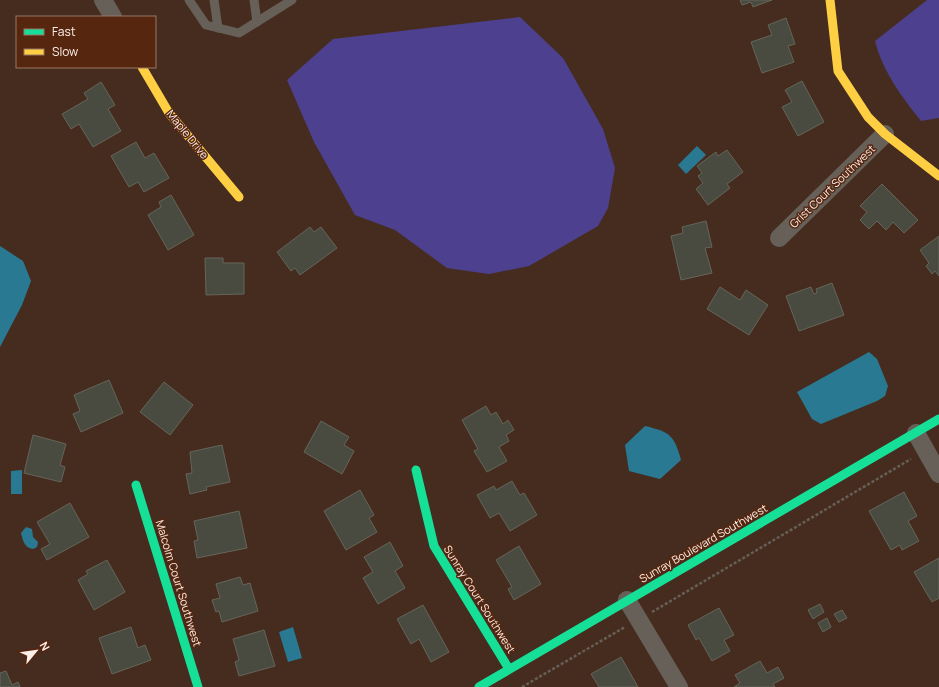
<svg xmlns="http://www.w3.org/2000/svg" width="939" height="687" font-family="Manrope,sans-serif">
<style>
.green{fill:#4d408f}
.water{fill:#2a7993}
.building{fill:#4a4b40;stroke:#65655a}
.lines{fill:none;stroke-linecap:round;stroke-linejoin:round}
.path{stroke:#675f57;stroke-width:2.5;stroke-dasharray:3 2;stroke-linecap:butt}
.lane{stroke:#666058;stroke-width:9}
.street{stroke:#666058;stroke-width:18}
.fast{stroke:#16e098;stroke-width:9}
.slow{stroke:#ffcf43;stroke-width:9}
.labels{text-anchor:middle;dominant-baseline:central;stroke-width:3;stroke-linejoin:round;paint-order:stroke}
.street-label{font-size:11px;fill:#fcefea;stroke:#56260f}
</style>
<rect width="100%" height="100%" fill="#462c1f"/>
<g class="green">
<path d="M927,0h12v118l-18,3c-20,-25 -38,-49 -46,-80z"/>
<path d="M520,17l43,41 40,71 12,39 -7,40 -10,18 -69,40 -40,8 -42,-6 -52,-38 -40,-15 -41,-73 -27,-62 46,-41z"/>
</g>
<g class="water">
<path d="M697,146l9,9 -20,19 -8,-9z"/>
<path d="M0,246l23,15 8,20 -9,24 -22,42z"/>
<path d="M869,352l8,7 11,27 -3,10 -8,5 -56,23 -9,-5 -15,-27z"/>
<path d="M645,426c25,6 29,9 36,34l-21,19 -31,-8 -4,-26z"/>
<path d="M22,470v24h-11v-23z"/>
<path d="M26,527l6,2 1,8 5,5 -1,5 -4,2c-9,-1 -10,-9 -12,-16z"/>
<path d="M293,627l9,31 -14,4 -9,-30z"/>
</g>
<g class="building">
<path d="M740,0h32l-19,7 -2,-5 -9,3z"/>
<path d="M786,18l9,26 -7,2 6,16 -32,11 -11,-31 21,-7 -4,-10z"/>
<path d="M802,81l22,41 -26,14 -16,-29 10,-5 -7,-12z"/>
<path d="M101,82l14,23 -7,4 13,22 -28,16 -14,-23 -8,5 -9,-15 26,-15 -4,-6z"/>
<path d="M136,142l9,16 9,-5 15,25 -25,14 -6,-10 -9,5 -18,-31z"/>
<path d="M727,150l16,22 -16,12 3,4 -22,17 -12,-16 7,-6 -5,-7 4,-3 -5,-7 19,-14 2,4z"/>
<path d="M882,184l36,36 -14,13 -11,-11 -7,8 -9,-9 -8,8 -9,-9 7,-8 -7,-6z"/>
<path d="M171,195l23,40 -26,15 -20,-35 13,-8 -2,-5z"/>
<path d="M706,221l6,26 -7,1 7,25 -31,7 -10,-44 12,-3 -1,-6z"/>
<path d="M310,227l4,5 7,-5 16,21 -37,27 -5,-7 -4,3 -14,-19z"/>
<path d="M939,236v40l-4,-5 -3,3 -6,-8 3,-3 -9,-13z"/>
<path d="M205,258h18v5h21v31l-38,1z"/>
<path d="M832,283l12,32 -45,16 -13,-35 25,-9 3,7 3,-1 -1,-4z"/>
<path d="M720,287l20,13 6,-10 22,15 -19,30 -42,-26z"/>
<path d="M109,380l14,33 -42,19 -8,-18 7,-3 -6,-16z"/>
<path d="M164,382l29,23 -23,30 -30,-23z"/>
<path d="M486,406l5,9 5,-3 7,12 5,-4 6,10 -8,5 3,6 -10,6 8,14 -20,11 -13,-21 4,-2 -16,-29z"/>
<path d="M321,421l28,16 -5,8 10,6 -12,23 -38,-22z"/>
<path d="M33,435l33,9 -6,21 5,2 -4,15 -37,-9z"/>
<path d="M222,445l8,37 -24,5 1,3 -17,4 -4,-20 6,-1 -2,-21z"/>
<path d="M512,481l8,14 4,-2 13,22 -27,16 -11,-18 -9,5 -13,-23 17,-9 2,4z"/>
<path d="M360,490l14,25 -5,3 8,14 -31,18 -22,-39z"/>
<path d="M904,492l13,24 -9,5 11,20 -17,9 -2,-5 -9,5 -22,-39z"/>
<path d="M70,503l19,34 -42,23 -6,-11 9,-5 -13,-22z"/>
<path d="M239,511l8,37 -50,10 -3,-17 4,-1 -4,-19z"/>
<path d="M390,542l13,24 -8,5 10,17 -27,16 -15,-26 10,-6 -9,-15z"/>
<path d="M519,546l22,38 -27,16 -6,-11 4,-2 -16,-27z"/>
<path d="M939,558v40l-7,4 -18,-30z"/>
<path d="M107,560l18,32 -31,18 -16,-30 10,-6 -2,-3z"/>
<path d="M240,577l3,8 7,-2 8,28 -36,11 -3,-11 -3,1 -4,-12 8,-2 -4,-14z"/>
<path d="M820,604l4,8 -11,7 -5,-9z"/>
<path d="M423,605l26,47 -18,10 -12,-23 -8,5 -14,-25z"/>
<path d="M719,608l15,27 -10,5 6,11 -18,10 -13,-23 -3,2 -8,-15z"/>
<path d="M842,610l5,8 -8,4 -5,-8z"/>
<path d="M827,618l4,9 -8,5 -5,-9z"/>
<path d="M131,627l7,21 7,-3 6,15 -39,14 -13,-36z"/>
<path d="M264,630l11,36 -36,10 -4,-14 4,-2 -6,-21z"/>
<path d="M621,657l17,30h-39l-8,-13z"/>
<path d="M760,661l7,12 11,-6 6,11 -11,6 2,3h-41l6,-4 -5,-8z"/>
<path d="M6,671l6,14 6,-3 2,5h-20v-14z"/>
</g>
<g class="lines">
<g class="path">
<path d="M652,612l259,-153"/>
<path d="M522,687l103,-60"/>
</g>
<g class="lane">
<path d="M189,0l17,25 33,8 53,-33"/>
<path d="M214,0l4,28"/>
<path d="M254,0l3,22"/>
</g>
<g class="street">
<path d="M103,0l10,17"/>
<path d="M779,238l106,-104"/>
<path d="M916,433l23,41"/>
<path d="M627,600l52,87"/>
</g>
<g class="fast">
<path d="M416,470l18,76 75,123"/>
<path d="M136,485l62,202"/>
<path d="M479,687l460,-268"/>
</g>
<g class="slow">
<path d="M830,0l8,71 30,46 17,17 54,42"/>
<path d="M142,67l27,46 70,84"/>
</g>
</g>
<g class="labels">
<g class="street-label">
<text transform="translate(188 134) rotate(51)">Maple Drive</text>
<text transform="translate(832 186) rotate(-44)">Grist Court Southwest</text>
<text transform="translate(703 543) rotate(-30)">Sunray Boulevard Southwest</text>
<text transform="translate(179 583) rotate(73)">Malcolm Court Southwest</text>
<text transform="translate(480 599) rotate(58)">Sunray Court Southwest</text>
</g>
</g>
<rect x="16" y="16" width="140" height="52" fill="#56260f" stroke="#987667"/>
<rect x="24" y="29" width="20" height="6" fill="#16e098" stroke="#987667"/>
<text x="52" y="36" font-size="12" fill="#fcefea">Fast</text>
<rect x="24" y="49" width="20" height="6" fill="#ffcf43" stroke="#987667"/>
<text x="52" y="56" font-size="12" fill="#fcefea">Slow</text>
<g transform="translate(36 651) rotate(61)" stroke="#56260f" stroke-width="3" paint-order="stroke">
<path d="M0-3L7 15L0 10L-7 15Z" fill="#fcefea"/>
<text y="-6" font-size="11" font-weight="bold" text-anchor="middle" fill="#fcefea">N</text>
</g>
</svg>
